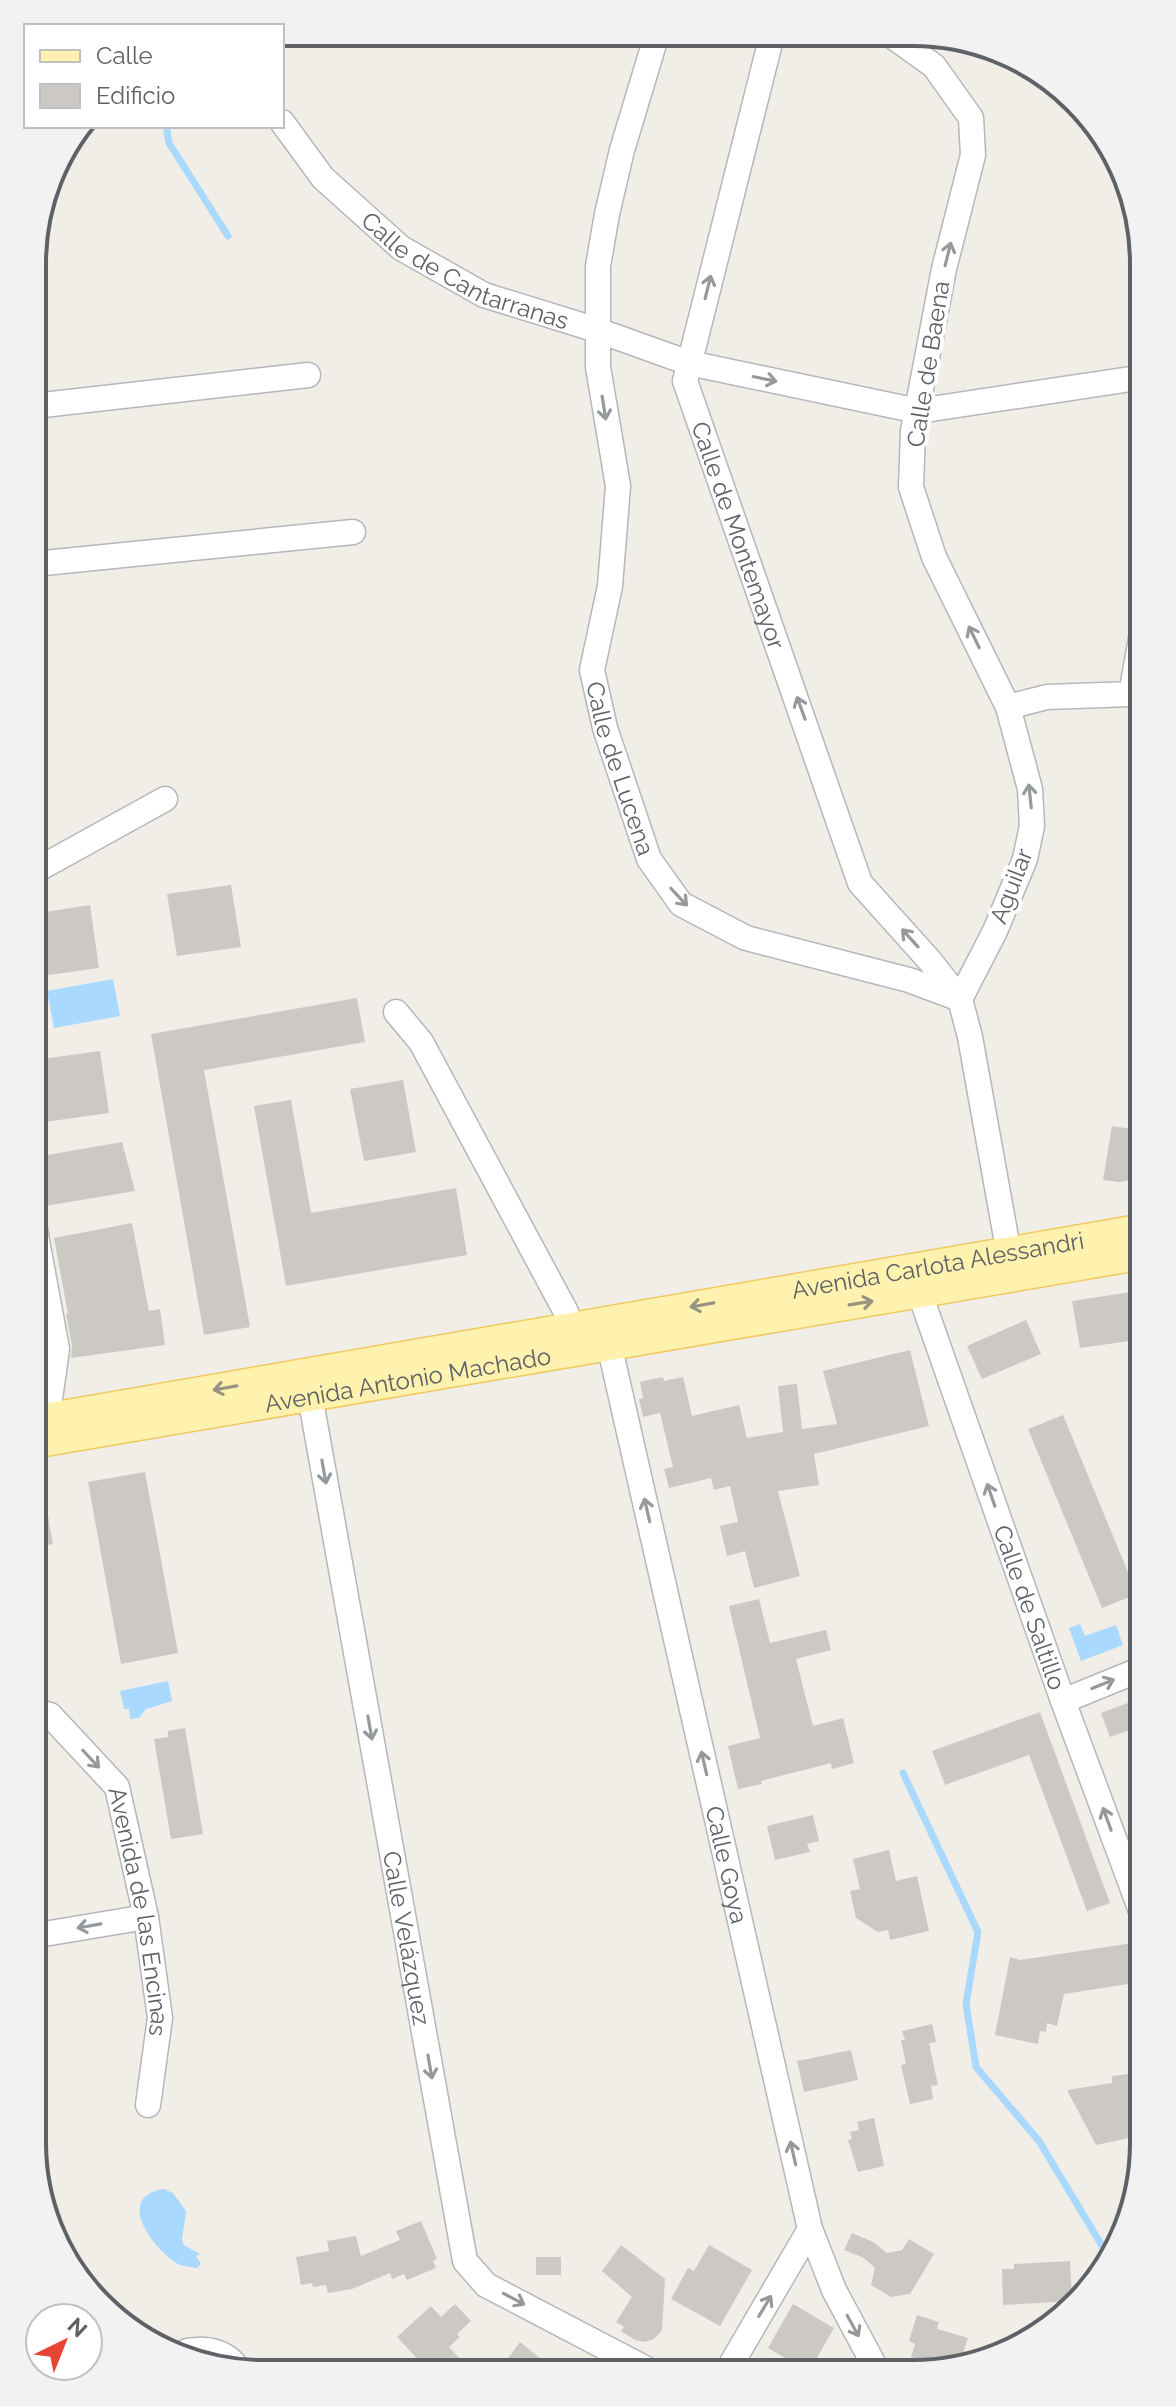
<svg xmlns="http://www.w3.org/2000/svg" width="1176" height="2406" font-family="Raleway,sans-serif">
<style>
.water{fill:#a9d9fe}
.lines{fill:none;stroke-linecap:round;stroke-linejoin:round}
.stream{stroke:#a9d9fe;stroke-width:7}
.building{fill:#ccc9c4}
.minor-casing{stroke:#b4b7bb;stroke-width:27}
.major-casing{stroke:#f1c960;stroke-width:33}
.minor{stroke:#fff;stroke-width:24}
.major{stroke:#fef2ae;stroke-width:30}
.oneway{stroke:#96999c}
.oneway2{stroke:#969480}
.labels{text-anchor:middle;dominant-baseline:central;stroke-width:8;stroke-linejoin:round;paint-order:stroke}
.street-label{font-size:24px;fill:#5e6267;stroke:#fff}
.rim{fill:none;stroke:#5e6267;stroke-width:4}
</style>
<rect width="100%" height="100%" fill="#f0eee7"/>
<g class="water">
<path d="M113,979l7,37 -66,12 -7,-37z"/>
<path d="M1080,1624l5,12 31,-11 7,20 -42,16 -12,-33z"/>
<path d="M168,1681l4,20 -26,8 -7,9 -9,1 -1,-10h-5l-4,-18z"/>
<path d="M164,2189l9,4 13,18 -4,29 2,5 16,9 -4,2 5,8 -4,4c-7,-2 -13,-1 -19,-4 -24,-14 -65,-68 -14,-75z"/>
</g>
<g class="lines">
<g class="stream">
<path d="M166,126l3,17 59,93"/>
<path d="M903,1773l75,159 -12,72 10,63 63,74 68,113"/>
</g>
</g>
<g class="building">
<path d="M231,885l10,62 -64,9 -10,-62z"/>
<path d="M90,905l9,63 -64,9 -2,-63z"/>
<path d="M357,998l8,44 -161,28 46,257 -46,8 -53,-301z"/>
<path d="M100,1051l9,62 -64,9 -10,-62z"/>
<path d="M403,1080l13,72 -52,9 -14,-72z"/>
<path d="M291,1100l20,113 145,-25 11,67 -181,31 -32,-180z"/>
<path d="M1112,1126l32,5v47l-24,4 -17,-2z"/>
<path d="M122,1142l13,49 -90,15 -9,-49z"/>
<path d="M132,1223l17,88 11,-2 5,36 -94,13 1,-12 -6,-32h2l-14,-76z"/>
<path d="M1144,1290v49l-64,9 -8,-47z"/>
<path d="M1026,1320l15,34 -59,25 -15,-33z"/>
<path d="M910,1350l19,76 -115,28 5,31 -41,6 22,85 -46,12 -9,-37 -18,5 -7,-30 18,-4 -8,-36 -16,4 -3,-12 -42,10 -5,-19 9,-2 -13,-54 -17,4 -4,-18 4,-1 -3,-16 23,-5 1,4 19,-4 9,39 47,-11 8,33 36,-6 -5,-46 19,-2 5,45 35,-5 -14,-53z"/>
<path d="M1063,1415l74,179 -35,14 -74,-179z"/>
<path d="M145,1472l33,181 -57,11 -33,-182z"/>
<path d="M42,1482l11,62 -20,4v-65z"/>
<path d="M759,1599l11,44 56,-13 5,20 -35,9 17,67 30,-8 11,45 -22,6 -1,-6 -70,18 1,3 -24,5 -10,-43 32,-8 -31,-132z"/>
<path d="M1144,1697v28l-34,12 -9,-24z"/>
<path d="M1040,1712l70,191 -23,8 -58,-156 -84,30 -13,-34z"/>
<path d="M185,1728l18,106 -32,5 -17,-100 14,-2v-6z"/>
<path d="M813,1815l6,26 -12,3 3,8 -35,8 -8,-34z"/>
<path d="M889,1850l7,31 21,-5 12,55 -39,9 -2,-10 -10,2 -22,-14 -6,-27 10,-2 -7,-30z"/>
<path d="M1133,1943l8,39 -77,12 -7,32 -10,-3 -1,9 -6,-1 -2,13 -43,-9 15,-78 10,3z"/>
<path d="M932,2024l4,18 -7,1 9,42 -7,1 2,13 -23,5 -9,-39 5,-1 -5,-24h4l-3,-9z"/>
<path d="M851,2050l7,30 -54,12 -7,-31z"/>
<path d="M1144,2072l-1,63 -47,10 -29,-55 45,-7v-7z"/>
<path d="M874,2118l10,48 -26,6 -10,-32 4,-1 -2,-7 9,-2 -2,-8z"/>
<path d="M421,2221l16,38 -4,2 3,7 -29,12 -3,-6 -12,5 -2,-6 -38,16 -24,4 -2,-8 -13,2 -1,-4 -11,2 -5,-28 33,-6 -2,-10 29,-5 5,20 39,-16 -4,-9z"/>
<path d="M852,2233l21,9 14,11 15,-3 7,-11 25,15 -24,40 -19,3 -20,-12 4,-17 -11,-10 -20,-8z"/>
<path d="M621,2245l44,34 -3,51 -8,9 -9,3 -10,-2 -14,-9 3,-4 -8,-5 16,-25 -30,-26z"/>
<path d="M709,2245l43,25 -32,56 -49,-27 17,-31 6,3z"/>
<rect x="536" y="2257" width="25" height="18"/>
<path d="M1070,2261l2,40 -69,4 -1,-36h12v-5z"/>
<path d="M455,2304l16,17 -14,13 3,3 -11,10 24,26h-36l-7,-9 -4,4 -29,-31 34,-31 10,11z"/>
<path d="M793,2304l41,24 -25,44 -41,-24z"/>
<path d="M917,2315l22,7 -2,7 31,9 -9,28 -34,6 -17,-5 7,-23 -6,-3z"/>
<path d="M520,2342l16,13 24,18h-63z"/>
</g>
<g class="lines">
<g class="minor-casing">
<g id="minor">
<path id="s1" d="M657,34l-35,116 -15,64 -9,52v101l20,119 -8,100 -18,84 13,58 44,131 32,45 65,34 163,42 51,19"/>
<path id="s2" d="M772,35l-87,346 175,502 70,78 30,38"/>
<path d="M892,36l42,30 37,52 2,37 -29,114 -31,162 -2,56 23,70 74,150 22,82 2,37 -7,33 -30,72 -35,68 10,38 39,217"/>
<path id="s3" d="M282,122l41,56 78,70 83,47 113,35 92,33 229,48 226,-34"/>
<path d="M34,406l274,-31"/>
<path d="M34,564l319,-32"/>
<path d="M1008,707l39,-10 84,-3 13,-72"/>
<path d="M33,872l132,-73"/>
<path d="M396,1012l25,30 145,270 3,15"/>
<path d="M33,1219l24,130 -8,57 2,12 12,11"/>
<path id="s4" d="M920,1294l143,407 81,218"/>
<path id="s5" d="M609,1344l201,885 24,61 45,84"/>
<path id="s6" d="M307,1379l158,882 21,24 168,88"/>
<path d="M1063,1701l81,-33"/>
<path id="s7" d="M32,1710l18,5 67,72 29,130 14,101 -12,87"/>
<path d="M32,1936l114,-19"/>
<path d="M187,2351c21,-4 42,1 53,21"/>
<path d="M726,2373l84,-144"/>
</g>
</g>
<g class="major-casing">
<g id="major">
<path id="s8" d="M33,1421l1111,-192"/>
<path id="s9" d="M33,1443l1111,-189"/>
</g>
</g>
<use href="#minor" class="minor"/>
<use href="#major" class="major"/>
</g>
<defs><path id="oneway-shaft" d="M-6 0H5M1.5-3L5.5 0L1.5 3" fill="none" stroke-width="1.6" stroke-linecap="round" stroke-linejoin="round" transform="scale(2)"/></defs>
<g class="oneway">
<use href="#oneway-shaft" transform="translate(948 254) rotate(-76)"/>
<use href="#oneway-shaft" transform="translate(708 287) rotate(-76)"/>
<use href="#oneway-shaft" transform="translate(765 379) rotate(12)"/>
<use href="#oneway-shaft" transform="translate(604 408) rotate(81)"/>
<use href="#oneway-shaft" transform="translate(974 637) rotate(-116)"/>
<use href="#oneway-shaft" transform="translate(801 708) rotate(-110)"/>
<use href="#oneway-shaft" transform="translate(1030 796) rotate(-96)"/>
<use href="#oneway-shaft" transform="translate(679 897) rotate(47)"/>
<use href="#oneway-shaft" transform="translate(910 938) rotate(-132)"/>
<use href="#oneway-shaft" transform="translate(324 1472) rotate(80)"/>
<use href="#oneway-shaft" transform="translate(991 1495) rotate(-109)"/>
<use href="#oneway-shaft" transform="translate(647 1510) rotate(-103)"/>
<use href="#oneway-shaft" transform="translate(1103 1684) rotate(-22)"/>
<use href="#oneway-shaft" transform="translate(370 1728) rotate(80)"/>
<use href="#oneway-shaft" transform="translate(91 1759) rotate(47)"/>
<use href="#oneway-shaft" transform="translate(704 1763) rotate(-103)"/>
<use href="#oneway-shaft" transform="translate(1107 1819) rotate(-110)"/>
<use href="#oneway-shaft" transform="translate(89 1926) rotate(170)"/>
<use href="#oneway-shaft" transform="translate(430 2067) rotate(80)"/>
<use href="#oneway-shaft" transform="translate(793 2153) rotate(-103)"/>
<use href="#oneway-shaft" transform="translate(514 2299) rotate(28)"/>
<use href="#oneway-shaft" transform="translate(765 2306) rotate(-59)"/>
<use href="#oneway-shaft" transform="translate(853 2326) rotate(61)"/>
</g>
<g class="oneway2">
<use href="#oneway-shaft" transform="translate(861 1303) rotate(-9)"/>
<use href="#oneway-shaft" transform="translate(702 1305) rotate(170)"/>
<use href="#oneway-shaft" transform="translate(225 1388) rotate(170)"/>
</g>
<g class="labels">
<g class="street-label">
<text stroke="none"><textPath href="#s3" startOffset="242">Calle de Cantarranas</textPath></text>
<text transform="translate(928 364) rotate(-81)">Calle de Baena</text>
<text stroke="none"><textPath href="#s2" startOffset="520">Calle de Montemayor</textPath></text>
<text stroke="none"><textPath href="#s1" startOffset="750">Calle de Lucena</textPath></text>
<text transform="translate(1011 886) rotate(-69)">Aguilar</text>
<text stroke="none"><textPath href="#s8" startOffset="918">Avenida Carlota Alessandri</textPath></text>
<text stroke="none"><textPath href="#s9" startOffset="380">Avenida Antonio Machado</textPath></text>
<text stroke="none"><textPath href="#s4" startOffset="332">Calle de Saltillo</textPath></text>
<text stroke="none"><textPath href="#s5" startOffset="534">Calle Goya</textPath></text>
<text stroke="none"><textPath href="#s7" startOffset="244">Avenida de las Encinas</textPath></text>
<text stroke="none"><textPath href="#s6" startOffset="568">Calle Velázquez</textPath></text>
</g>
</g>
<path d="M0 0H1176V2406H0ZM263 46H913A217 217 0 0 1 1130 263V2143A217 217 0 0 1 913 2360H263A217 217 0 0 1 46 2143V263A217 217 0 0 1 263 46Z" fill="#f2f2f3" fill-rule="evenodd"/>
<path class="rim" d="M263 46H913A217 217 0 0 1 1130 263V2143A217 217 0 0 1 913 2360H263A217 217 0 0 1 46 2143V263A217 217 0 0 1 263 46Z"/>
<rect x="24" y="24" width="260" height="104" fill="#ffffff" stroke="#bfc0c2" stroke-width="2"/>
<rect x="40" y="50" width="40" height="12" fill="#fef2ae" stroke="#bfc0c2" stroke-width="2"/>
<text x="96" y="64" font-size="24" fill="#5e6267">Calle</text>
<rect x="40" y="84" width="40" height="24" fill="#ccc9c4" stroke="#bfc0c2" stroke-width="2"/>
<text x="96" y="104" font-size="24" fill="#5e6267">Edificio</text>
<g transform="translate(64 2342) rotate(43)"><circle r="38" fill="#ffffff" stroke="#bfc0c2" stroke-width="2"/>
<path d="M0-6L14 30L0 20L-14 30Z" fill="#e84435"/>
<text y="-12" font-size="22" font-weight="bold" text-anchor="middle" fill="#5e6267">N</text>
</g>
</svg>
